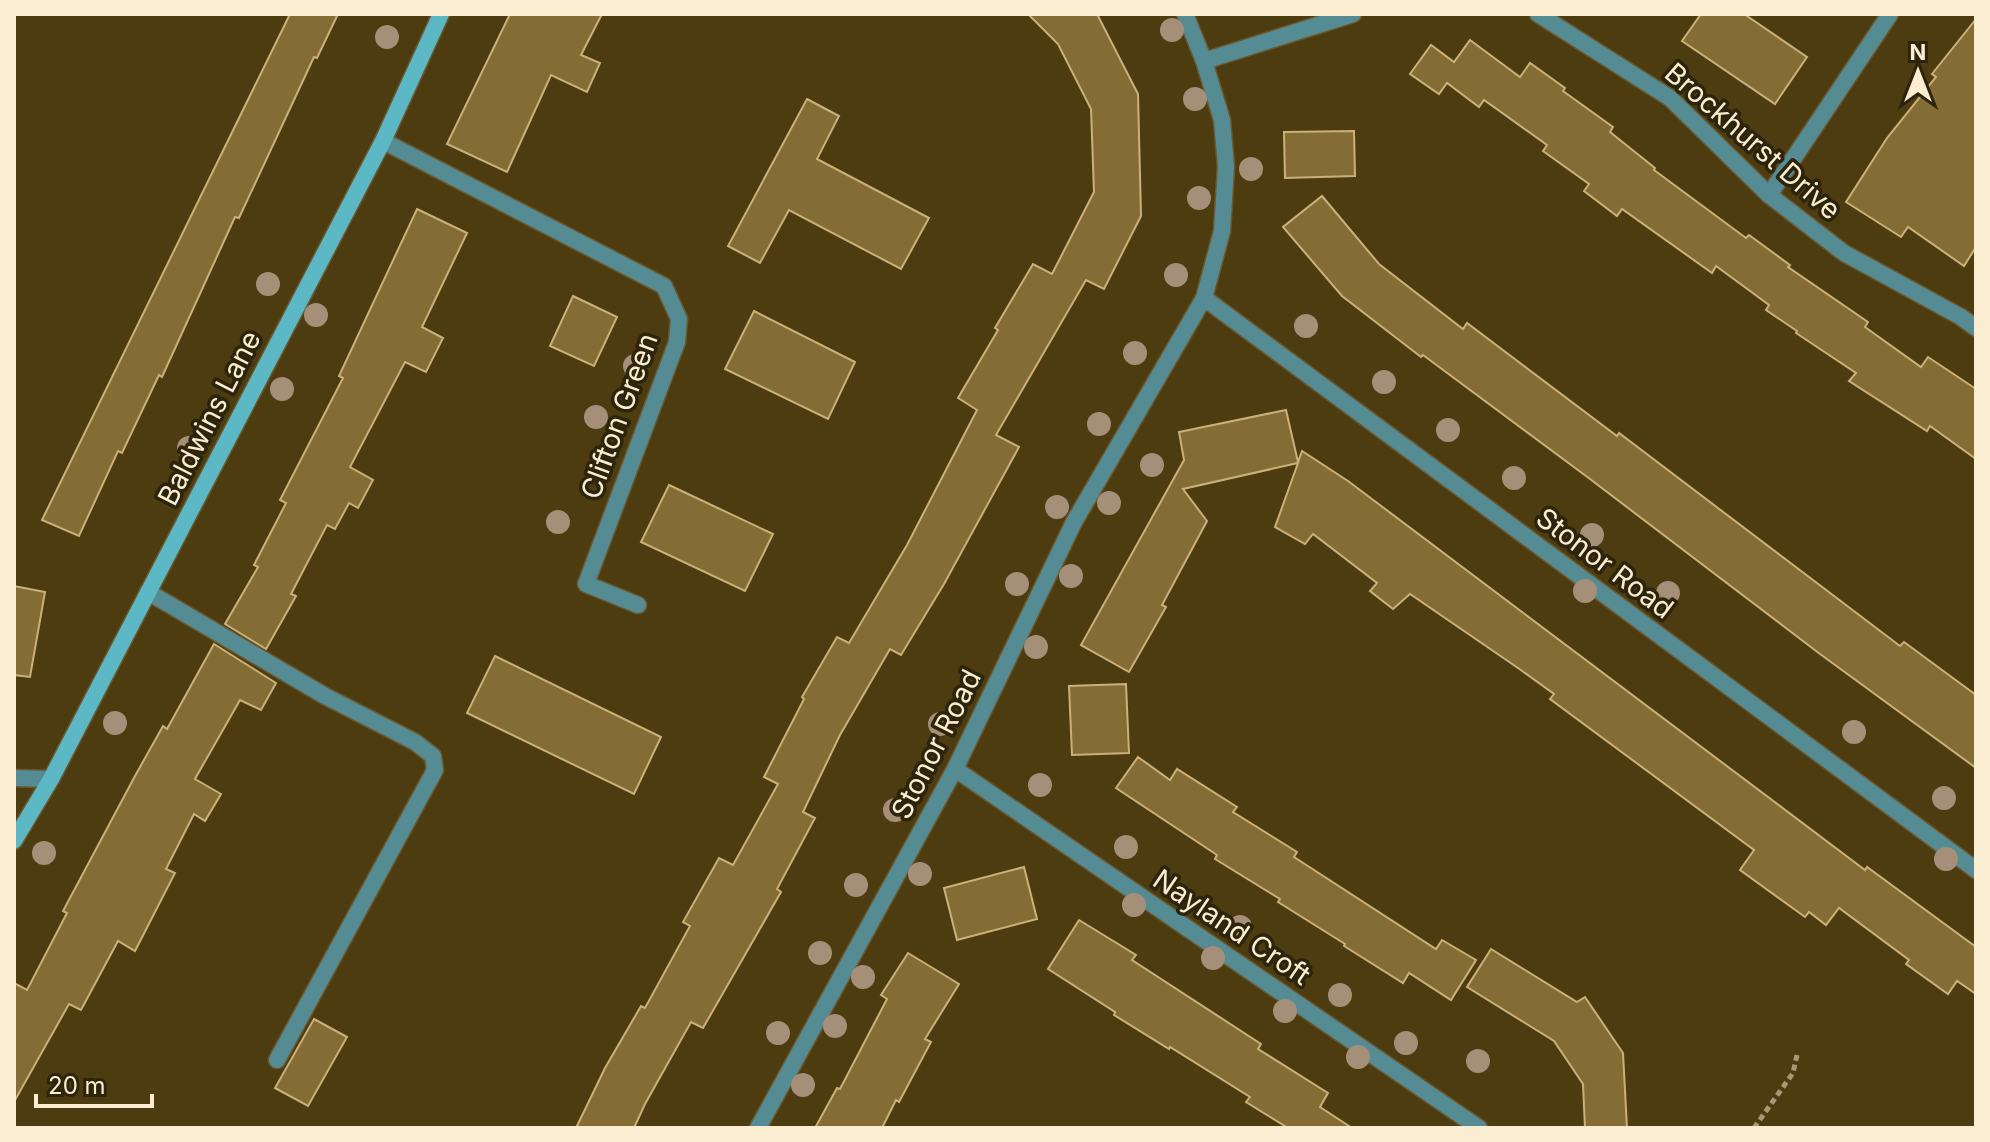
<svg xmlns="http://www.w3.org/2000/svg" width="1990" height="1142" font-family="Inter,sans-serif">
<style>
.building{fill:#846d35;stroke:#cab179;stroke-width:2}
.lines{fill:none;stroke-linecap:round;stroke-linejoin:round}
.lane-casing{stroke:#69582f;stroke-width:19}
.street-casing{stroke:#69582f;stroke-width:19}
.secondary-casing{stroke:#69582f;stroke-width:19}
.path{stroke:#a79875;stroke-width:5;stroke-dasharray:6 4;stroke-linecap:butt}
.lane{stroke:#558c94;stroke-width:16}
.street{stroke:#558c94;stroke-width:16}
.secondary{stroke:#5bb8c4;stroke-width:16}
.tree{fill:#a68f79}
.labels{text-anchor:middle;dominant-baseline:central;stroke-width:7;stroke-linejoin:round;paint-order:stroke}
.street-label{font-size:28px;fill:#faedd1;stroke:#2d240c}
</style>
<rect width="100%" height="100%" fill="#4d3c10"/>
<g class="building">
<path d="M290,14h48l-21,44 -3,-1 -75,161 -4,-1 -73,160 -3,-2 -37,78 -4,-2 -39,85 -37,-16z"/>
<path d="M510,14h92l-21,41 19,8 -13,29 -36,-17 -44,97 -60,-28z"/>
<path d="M1028,14h69l41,80 3,122 -37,73 -18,-9 -90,155 23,12 -75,137 -43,71 -11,-6 -50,86 -37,77 12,6 -38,71 4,3 -78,136 -12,-6 -46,82 -11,24h-58l29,-60 36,-62 4,2 45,-82 -7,-4 36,-64 14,7 45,-81 -14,-7 40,-78 -2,-2 35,-60 12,6 58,-98 70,-135 -19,-12 40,-68 -3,-2 38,-64 19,10 42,-82 -3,-83 -33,-65z"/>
<path d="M1701,14h43l63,43 -32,47 -93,-63z"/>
<path d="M1976,19v228l-12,19 -56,-39 -7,10 -55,-35 41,-64 49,-61 -4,-3z"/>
<path d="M1470,40l50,37 10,-14 35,25 -2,3 50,36 -3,5 45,36 -1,2 92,68 3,-3 41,30 -2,2 80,55 -3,5 56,40 7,-10 48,32v70l-46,-33 -3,5 -78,-50 7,-8 -60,-40 1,-2 -31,-21 3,-5 -53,-39 -4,7 -90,-64 -5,7 -33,-25 5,-7 -46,-33 4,-6 -63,-45 -5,7 -32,-24 -8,11 -29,-20 21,-29 23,17z"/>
<path d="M807,99l32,17 -22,43 112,59 -28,51 -112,-59 -29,53 -32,-17z"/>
<path d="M1354,131l1,45 -70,2 -1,-46z"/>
<path d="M1322,196l57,68 84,65 4,-6 150,113 2,-3 281,213 4,-4 72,53v73l-156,-114 -234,-178 -163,-121 -2,2 -79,-61 -59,-69z"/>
<path d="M417,209l50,24 -45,94 21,11 -17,34 -21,-10 -55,105 23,13 -15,28 -9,-5 -14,26 -8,-4 -36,69 5,2 -30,53 -41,-25 33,-57 -4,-2 32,-62 -6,-3 63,-122 -4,-2z"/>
<path d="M573,296l44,21 -23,49 -44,-20z"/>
<path d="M754,311l101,51 -27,57 -103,-50z"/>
<path d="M1286,410l12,52 4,-11 46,30 517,389 2,-3 109,80v47l-19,-13 -9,13 -42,-30 3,-4 -70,-52 -13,17 -17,-13 -4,5 -65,-47 14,-20 -204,-151 4,-5 -36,-26 -108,-74 -17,15 -23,-18 7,-8 -64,-49 -8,10 -30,-17 23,-64 -115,26 24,32 -45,84 4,2 -37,65 -48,-27 103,-185 -5,-28z"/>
<path d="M669,485l104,49 -28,57 -104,-49z"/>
<path d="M14,586l31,6 -15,85 -16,-2z"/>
<path d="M214,644l62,39 -15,27 -21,-10 -45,79 26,15 -16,27 -11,-7 -28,55 9,4 -40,78 -17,-10 -37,69 -12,-6 -55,98v-119l13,7 40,-77 -4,-2 72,-135 28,-50 4,3z"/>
<path d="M495,656l166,81 -27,57 -167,-81z"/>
<path d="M1126,684l3,69 -57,2 -3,-69z"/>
<path d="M1138,757l32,23 7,-11 60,38 -4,5 64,40 -3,5 142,92 6,-9 34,20 -25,40 -42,-27 -6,10 -59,-37 1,-2 -67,-42 2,-3 -65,-40 2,-4 -101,-67z"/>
<path d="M1024,867l13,52 -80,21 -13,-52z"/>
<path d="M1079,920l57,35 -4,5 129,84 -3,5 70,44 -8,14 32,21h-64l-42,-26 4,-5 -80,-50 -1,2 -55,-34 1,-3 -67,-43z"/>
<path d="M1491,949l86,53 8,-5 38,56 4,75h-42l-2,-44 -29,-43 -87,-54z"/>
<path d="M908,953l51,31 -34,55 6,3 -32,60 -3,-2 -14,28h-67l22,-40 3,1 47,-90 -6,-4z"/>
<path d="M314,1019l33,18 -39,69 -33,-18z"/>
</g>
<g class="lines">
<g class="lane-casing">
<path id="lane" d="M148,592l177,104 90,46 18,14 2,14 -158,290"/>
</g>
<g class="street-casing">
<g id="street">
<path d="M1538,14l132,84 99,97 75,58 117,64 15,11"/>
<path d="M1204,61l149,-47"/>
<path d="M383,141l281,145 15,33 -2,23 -91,242 52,21"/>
<path d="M1769,195l121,-181"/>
<path d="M1204,298l772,572"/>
<path d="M955,769l524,359"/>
<path d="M14,778l37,1"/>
<path d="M758,1128l197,-359 119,-247 130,-224 18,-67 4,-64 -4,-47 -18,-59 -19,-47"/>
</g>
</g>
<g class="secondary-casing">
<path id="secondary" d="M14,841l37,-62 332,-638 58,-127"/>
</g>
<path class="path" d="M1754,1128l39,-55 4,-18"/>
<use href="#lane" class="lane"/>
<use href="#street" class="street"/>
<use href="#secondary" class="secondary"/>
</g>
<g class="tree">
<circle cx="1172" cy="30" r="12"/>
<circle cx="387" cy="37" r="12"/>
<circle cx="1195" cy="99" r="12"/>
<circle cx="1251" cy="169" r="12"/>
<circle cx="1199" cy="198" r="12"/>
<circle cx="1176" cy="275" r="12"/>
<circle cx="268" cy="284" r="12"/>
<circle cx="316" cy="315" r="12"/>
<circle cx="1306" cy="326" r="12"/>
<circle cx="1135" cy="353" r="12"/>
<circle cx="635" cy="366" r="12"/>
<circle cx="1384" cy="382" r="12"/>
<circle cx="282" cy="389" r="12"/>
<circle cx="596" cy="417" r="12"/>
<circle cx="1099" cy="424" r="12"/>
<circle cx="1448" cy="430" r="12"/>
<circle cx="189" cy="448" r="12"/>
<circle cx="1152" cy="465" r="12"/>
<circle cx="1514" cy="478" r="12"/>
<circle cx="1109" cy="503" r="12"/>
<circle cx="1057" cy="507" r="12"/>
<circle cx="558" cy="522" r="12"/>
<circle cx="1592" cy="535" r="12"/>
<circle cx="1071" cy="576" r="12"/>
<circle cx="1017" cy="584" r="12"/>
<circle cx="1585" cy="591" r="12"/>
<circle cx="1668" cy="593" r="12"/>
<circle cx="1036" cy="647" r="12"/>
<circle cx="115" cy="723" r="12"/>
<circle cx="940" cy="724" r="12"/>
<circle cx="1854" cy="732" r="12"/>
<circle cx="1040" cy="785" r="12"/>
<circle cx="1944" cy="798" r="12"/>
<circle cx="895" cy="810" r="12"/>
<circle cx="1126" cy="847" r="12"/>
<circle cx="44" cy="853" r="12"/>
<circle cx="1946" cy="859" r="12"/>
<circle cx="920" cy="874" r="12"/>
<circle cx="856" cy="885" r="12"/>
<circle cx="1134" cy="905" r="12"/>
<circle cx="1240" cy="927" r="12"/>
<circle cx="820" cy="953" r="12"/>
<circle cx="1213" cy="958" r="12"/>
<circle cx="863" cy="977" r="12"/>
<circle cx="1340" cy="995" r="12"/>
<circle cx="1285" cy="1011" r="12"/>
<circle cx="835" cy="1026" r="12"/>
<circle cx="778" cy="1033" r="12"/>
<circle cx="1406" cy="1043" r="12"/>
<circle cx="1358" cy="1057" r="12"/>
<circle cx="1478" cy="1061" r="12"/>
<circle cx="803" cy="1085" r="12"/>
</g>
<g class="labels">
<g class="street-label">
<text transform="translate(1753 141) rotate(41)">Brockhurst Drive</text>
<text transform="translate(619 416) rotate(-70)">Clifton Green</text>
<text transform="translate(209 418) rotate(-63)">Baldwins Lane</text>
<text transform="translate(1605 563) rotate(37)">Stonor Road</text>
<text transform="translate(936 744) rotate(-63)">Stonor Road</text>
<text transform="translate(1232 927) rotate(34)">Nayland Croft</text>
</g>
</g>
<rect width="1990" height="1142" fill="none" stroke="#faedd1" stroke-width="32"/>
<g transform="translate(1918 72)" stroke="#2d240c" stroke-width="6" paint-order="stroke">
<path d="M0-6L14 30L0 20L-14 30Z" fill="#faedd1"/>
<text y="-12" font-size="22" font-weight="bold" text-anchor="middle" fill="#faedd1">N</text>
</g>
<path d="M36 1094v12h116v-12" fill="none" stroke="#faedd1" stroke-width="4"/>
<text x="48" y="1094" font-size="24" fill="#faedd1" stroke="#2d240c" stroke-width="6" paint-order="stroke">20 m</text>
</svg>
